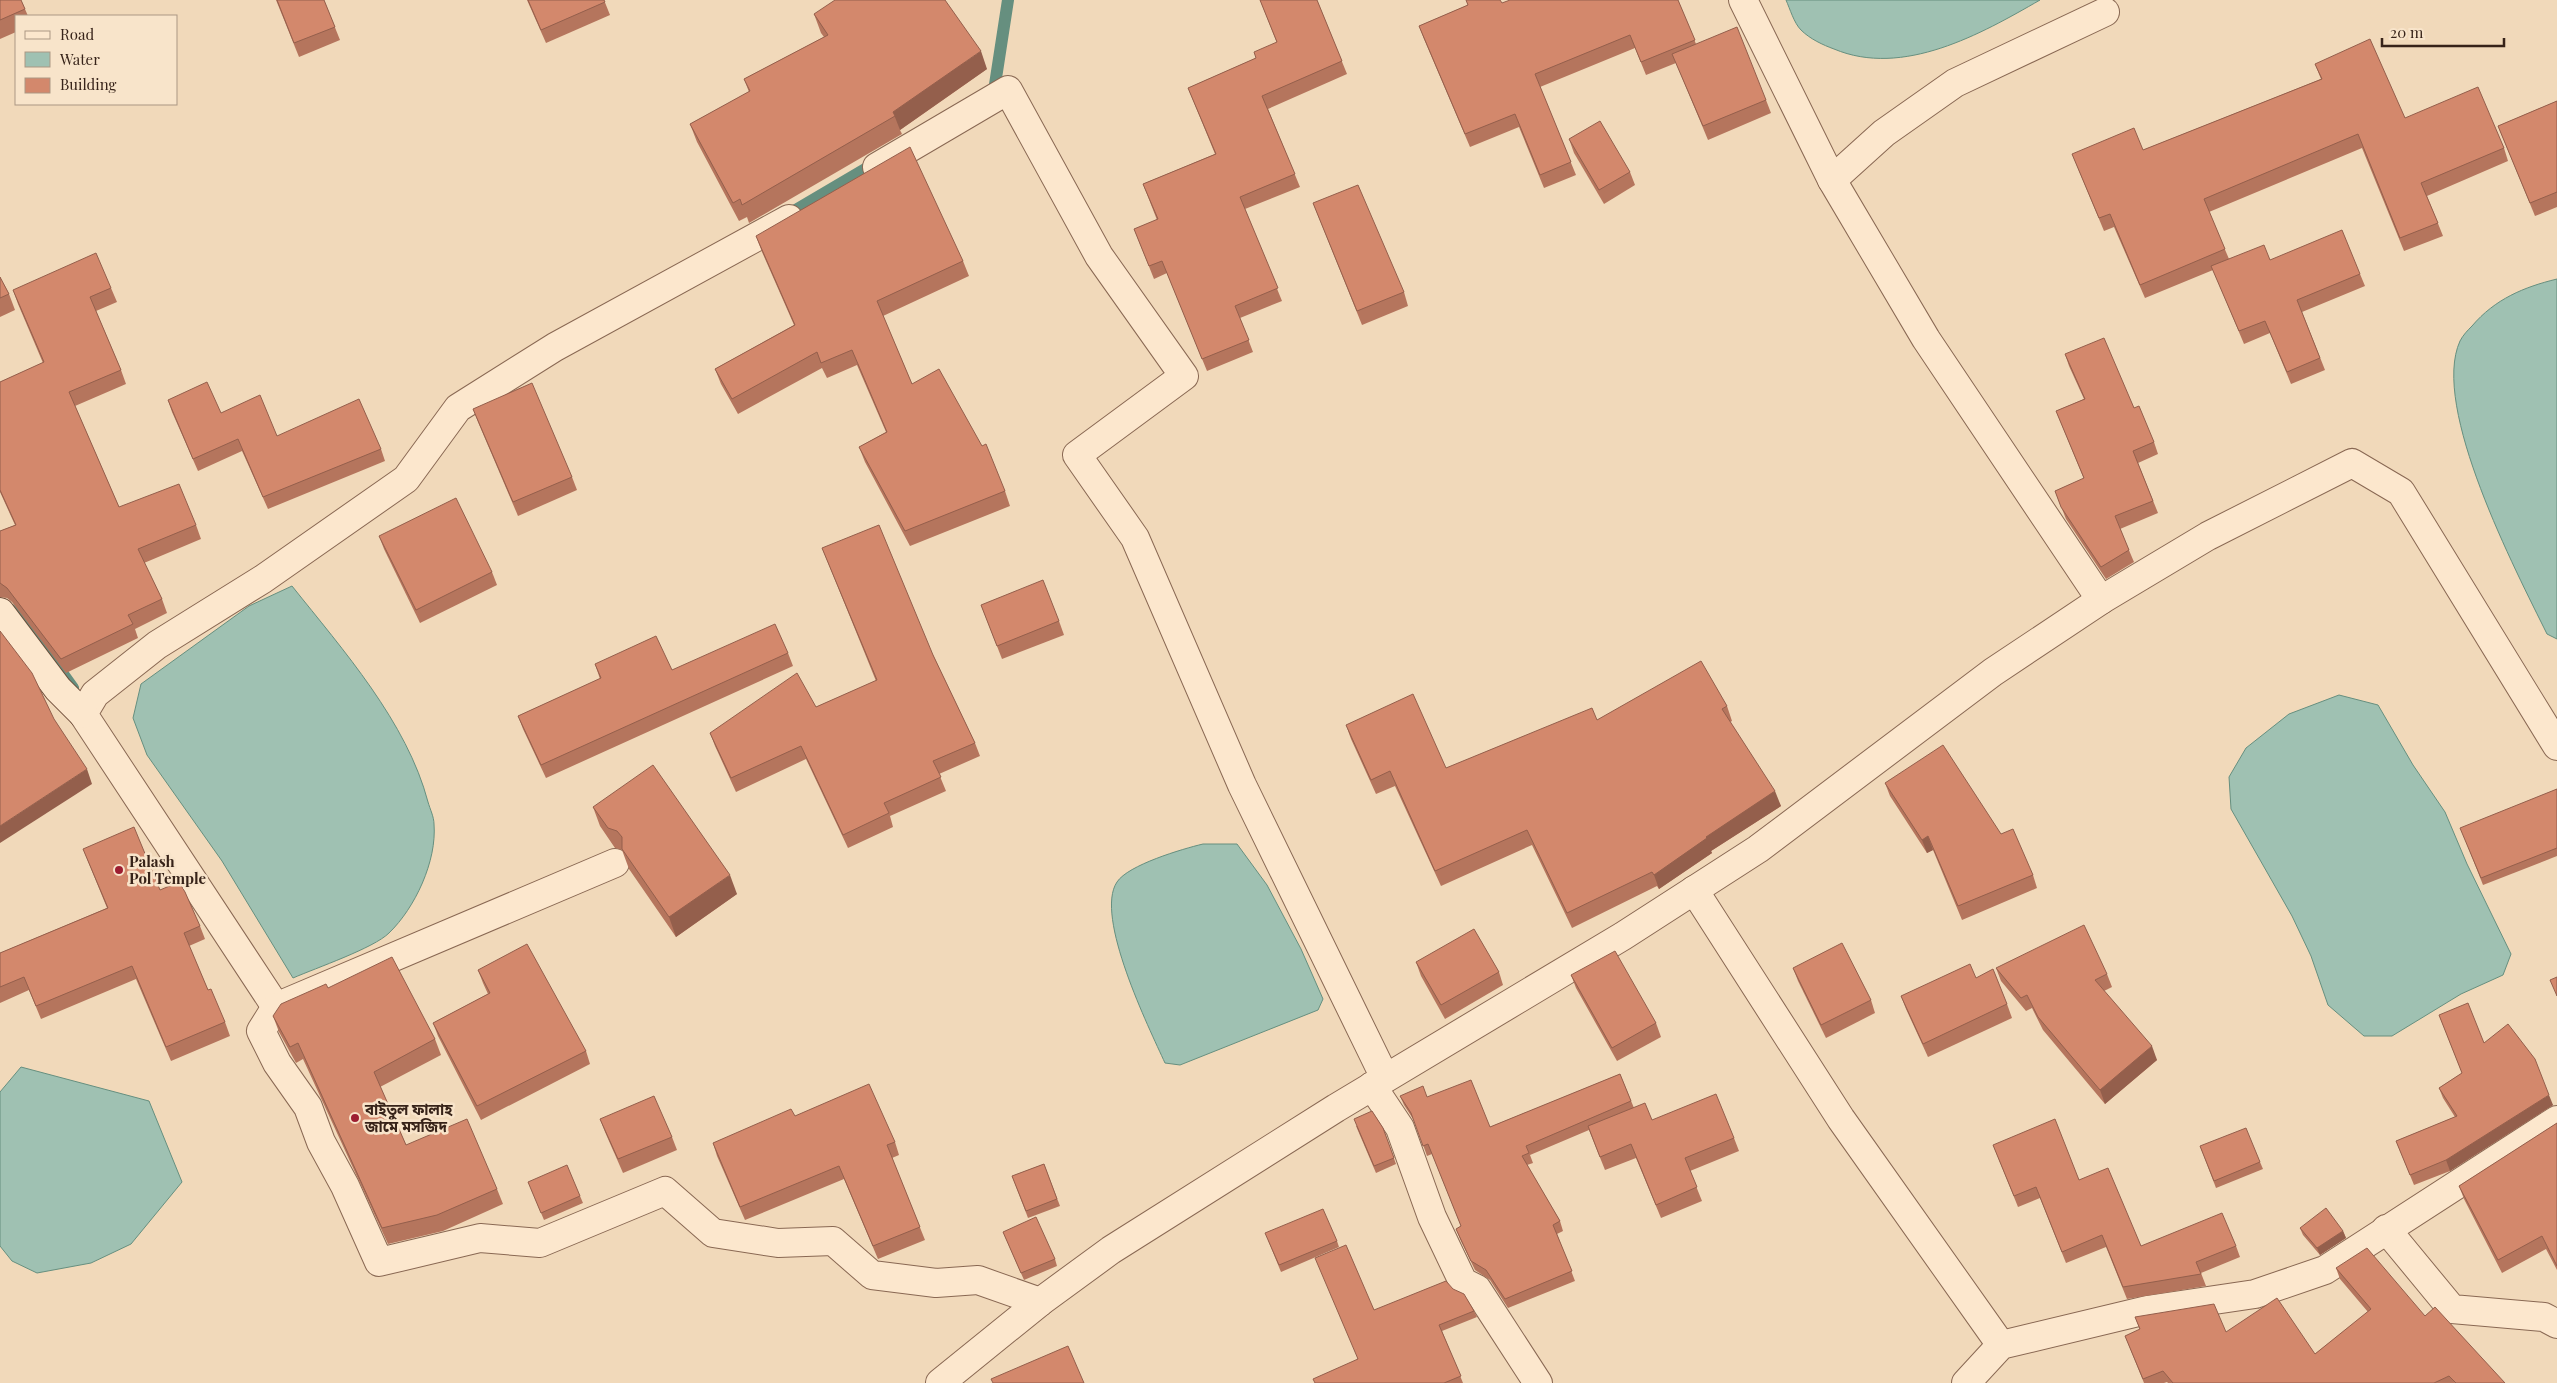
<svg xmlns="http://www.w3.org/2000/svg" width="2557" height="1383" font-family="'Playfair Display','Noto Sans Bengali',serif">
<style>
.water{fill:#9fc1b2;stroke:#668f7f}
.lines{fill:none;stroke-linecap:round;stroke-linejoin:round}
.stream{stroke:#668f7f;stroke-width:12}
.minor-casing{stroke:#896853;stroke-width:30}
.tertiary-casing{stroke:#896853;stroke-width:30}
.secondary-casing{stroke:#6b4936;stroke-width:30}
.minor{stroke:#fce7cd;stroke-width:28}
.tertiary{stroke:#fce7cd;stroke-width:28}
.secondary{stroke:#fce7cd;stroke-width:28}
.wall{fill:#b5755d}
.shaded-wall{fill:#945f4c}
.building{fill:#d3886c;stroke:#945f4c}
.poi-dot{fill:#9d1e31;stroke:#f8e4ca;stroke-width:2}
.labels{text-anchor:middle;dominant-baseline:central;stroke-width:5;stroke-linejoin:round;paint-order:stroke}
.poi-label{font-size:15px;font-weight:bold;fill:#372319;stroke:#f8e4ca;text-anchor:start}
</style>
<rect width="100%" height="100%" fill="#f1d9ba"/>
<g class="water">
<path d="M1786,0h254c-59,34 -137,78 -206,49 -11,-4 -24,-10 -33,-19 -7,-7 -11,-21 -15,-30z"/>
<path d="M2557,279v360l-10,-5c-31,-63 -117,-227 -87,-293 3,-6 8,-11 12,-15 23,-27 52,-39 85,-47z"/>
<path d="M292,586c51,64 115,136 136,216 2,7 6,15 6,22 3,37 -19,84 -45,109 -15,15 -73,35 -96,45l-71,-117 -75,-106 -14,-37 8,-34 108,-78z"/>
<path d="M2339,695l39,10 35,60 32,47 22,52 44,90 -8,21 -42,19 -69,42h-28l-36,-31 -17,-49 -19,-40 -61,-107 -2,-32 17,-29 43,-34z"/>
<path d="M1203,844h34l30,41 34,64 22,50 -5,11 -138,55 -15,-2c-16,-35 -71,-147 -48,-181 11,-17 65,-33 86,-38z"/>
<path d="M21,1067l128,34 33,81 -51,62 -40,19 -54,10 -25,-12 -12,-15v-154z"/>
</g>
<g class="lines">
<g class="stream">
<path d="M988,95l6,-4 14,-91"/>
<path d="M784,217l95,-56"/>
<path d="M11,610l16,14 46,64"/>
</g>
<g class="minor-casing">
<g id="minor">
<path d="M1743,0l89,180 94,159 175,261"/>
<path d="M877,167l131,-77 91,166 85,120 -107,79 58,83 107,247 143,293"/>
<path d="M1832,180l52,-47 71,-50 150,-71"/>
<path d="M615,863l-339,144 -193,-293 12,-20 62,-49 106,-66 143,-100 52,-71 97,-61 234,-128"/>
<path d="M1694,890l147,229 160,226"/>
<path d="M1372,1086l28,42 32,89 31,65 14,7 61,94"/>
<path d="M2386,1229l66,80 92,8 13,7"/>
<path d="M940,1383l100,-81 71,-52 225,-142 287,-172 135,-87 235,-177 108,-72 107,-64 144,-73 49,29 156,254"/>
<path d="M1966,1383l35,-38 146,-35 108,-16 70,-24 232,-150"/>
</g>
</g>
<g class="tertiary-casing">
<path id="tertiary" d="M276,1007l-15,24 16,32 31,44 13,35 24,44 34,76 101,-24 60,5 125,-52 48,42 65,10 55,-2 39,34 64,8 42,-3 62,22"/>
</g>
<g class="secondary-casing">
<path id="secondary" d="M0,612l58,77 25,25"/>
</g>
<use href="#minor" class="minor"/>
<use href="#tertiary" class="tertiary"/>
<use href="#secondary" class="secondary"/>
</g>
<g class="wall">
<path d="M0,0h21l7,16h-12v16l-16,7z"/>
<path d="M276,0h48l16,40 -41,17z"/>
<path d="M527,0h77l6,15 -64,28z"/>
<path d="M1260,0h57l30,74 -79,35 32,78 -55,22 37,92 -42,17 13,34 -46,19 -40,-98 -13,6 -20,-50 23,-9 -14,-36 72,-30 -27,-66 68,-30 21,-15z"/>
<path d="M1466,0l36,3 176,-3 18,44 70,56 5,13 -63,27 -32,-77 -30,12 -11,-27 -95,39 36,88 -32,13 -25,-61 -49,20 -46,-108 -5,-13 49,-21z"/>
<path d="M814,14l173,55 -87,61 2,4 -153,89 -2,-6 -8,4 -42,-79 -7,-18 59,-32 -5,-13 80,-42 -3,-4z"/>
<path d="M2315,64l90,54 99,30 4,13 -81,35 16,40 -39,15 -42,-103 -153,64 20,47 41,1 90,14 5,12 -63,26 23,58 -34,14 -21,-51 -26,11 -31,-74 -68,28 -31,-71 -10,4 -32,-77 71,-4 178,-71z"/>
<path d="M2557,101v106l-22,9 -37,-90z"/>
<path d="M1569,139l61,33 5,13 -31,19 -30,-51z"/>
<path d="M1313,203l91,89 4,14 -46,19z"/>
<path d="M756,236l207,25 6,15 -86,40 29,68 93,107 5,15 -100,40 -45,-84 -6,-15 27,-15 -29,-67 -30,13 -5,-10 -84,46 -17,-30 -6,-15 79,-44 -32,-73z"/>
<path d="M0,277l9,17 6,16 -15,7z"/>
<path d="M111,288l6,14 -21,9 25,59 5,14 -51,22 44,101 77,18 5,14 -57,24 18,36 5,14 -32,16 3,9 -72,35 -54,-71 -5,-4 -7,-1v-66l15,-6 -15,-33v-110l43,-19 -25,-59 -5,-14z"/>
<path d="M2065,354l69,54 20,34 4,12 -20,9 20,50 -38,16 14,33 -28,17 -40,-60 -11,-28 29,-12 -28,-68 28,-12 -15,-33z"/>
<path d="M168,400l53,13 56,23 104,13 4,12 -117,48 -26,-58 -44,20 -26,-59z"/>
<path d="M473,409l99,68 5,13 -59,26 -40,-94z"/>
<path d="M379,536l113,36 5,13 -77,38 -36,-74z"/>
<path d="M822,548l111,107 42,88 5,13 -41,18 7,17 -56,25 3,11 -45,21 -42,-89 -70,33 -21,-46 -5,-13 106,-26 60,-26z"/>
<path d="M981,605l78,16 5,14 -62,24z"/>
<path d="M788,653l5,13 -247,112 -23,-49 -5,-13 82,-37 -5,-15 77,6z"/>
<path d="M1727,706l5,15 -2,1 51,84 -70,45 1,2 -53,36 -2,-3 -85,42 -40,-83 -91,41 -46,-100 -19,8 -25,-55 -5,-14 100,43 151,-48z"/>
<path d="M1885,783l116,51 32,41 4,13 -75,32 -29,-70 -6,3 -37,-57z"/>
<path d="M2557,789v67l-74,29 -20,-51z"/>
<path d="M593,807l144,87 -61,43 -47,-68 -7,-19 -7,-2 -15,-22z"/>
<path d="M83,849l77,41 40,36 5,13 -16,7 19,44 17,32 5,14 -59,25 -35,-82 -95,40 -12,-29 -29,13v-50l107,-45z"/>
<path d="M1416,962l83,10 4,13 -58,34 -24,-43z"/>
<path d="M1793,968l78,32 4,13 -49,25 -28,-57z"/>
<path d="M1996,968l111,6 5,13 -8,4 53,69 -52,44 -62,-74 -11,-22 -6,3 -25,-30z"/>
<path d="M478,970l108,81 4,13 -109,56 -43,-84 -5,-13 55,-29 -5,-11z"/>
<path d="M1571,975l85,48 5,14 -44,24 -41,-73z"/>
<path d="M1976,978l31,26 5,14 -84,39 -22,-48 -5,-13z"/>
<path d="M328,988l107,51 6,16 -61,32 26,58 91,44 6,15 -60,27 -55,13 -85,-185 -7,4 -17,-31 -6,-16z"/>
<path d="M2439,1015l45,28 69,62 -103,66 -36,14 -18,-44 59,-24 -12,-19 -4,-10 23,-15z"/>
<path d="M1620,1074l14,34 18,12 82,18 5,13 -49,20 12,30 -41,17 -25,-60 -31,12 -16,-40 -59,25 3,8 -6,2 33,56 3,10 -6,3 18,47 -67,27 -18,-28 -15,-10 -15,-31 -4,-10 5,-3 -29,-72 -5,2 -12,-34 -11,-17 -4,-9 27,1 63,30z"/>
<path d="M795,1116l100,26 4,13 -7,3 33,82 -47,19 -34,-80 -99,41 -28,-64 -4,-13z"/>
<path d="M600,1119l72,18 5,13 -54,23 -18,-41z"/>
<path d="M2557,1123v147l-11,-21 -44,24 -38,-74 -5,-13z"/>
<path d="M1356,1126l27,2 13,36 -20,9z"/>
<path d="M1993,1145l86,35 62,66h95l4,11 -39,16 5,13 -79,13 -21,-52 -40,16 -26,-65 -22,9z"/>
<path d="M2200,1146l60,16 3,7 -47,19z"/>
<path d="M1044,1164l16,42 -32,12 -16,-42z"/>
<path d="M531,1189l49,7 3,7 -39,17z"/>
<path d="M2300,1228l43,3 3,7 -26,17 -17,-20z"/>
<path d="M1003,1232l52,27 2,7 -33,14z"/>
<path d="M1268,1240l69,1 2,6 -58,25z"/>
<path d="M2336,1268l89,48 80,67h-337l-1,-1 -3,1h-20l-19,-47 15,-6 -5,-13 91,15 89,22 53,-42 -28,-33z"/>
<path d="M1374,1310l100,1 3,6 -35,14 21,52h-148l42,-23z"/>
</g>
<g class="shaded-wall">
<path d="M981,51l6,18 -87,61 -7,-18z"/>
<path d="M87,769l5,15 -92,59v-17z"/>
<path d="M1775,791l6,15 -70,45 1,2 -53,36 -5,-14 52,-38z"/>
<path d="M1928,836l5,14 -6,3 -5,-13z"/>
<path d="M730,875l7,19 -61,43 -7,-20z"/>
<path d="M2152,1046l5,14 -52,44 -5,-14z"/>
<path d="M2549,1095l4,10 -103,66 -4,-11z"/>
<path d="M2343,1231l3,7 -26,17 -3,-7z"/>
</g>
<g class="building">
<path d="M0,0h21l4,9 -25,11z"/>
<path d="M277,0h47l11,27 -41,16z"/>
<path d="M528,0h76l1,2 -64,28z"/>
<path d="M835,0h110l36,51 -88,61 2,4 -153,89 -2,-6 -7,4 -43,-79 60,-33 -6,-12 84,-44 -14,-21z"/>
<path d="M1260,0h57l25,61 -80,35 33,78 -55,23 38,91 -43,18 14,34 -47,19 -40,-98 -13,5 -15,-37 24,-10 -15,-35 73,-30 -28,-66 68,-30 -2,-6 23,-10z"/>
<path d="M1466,0h34l2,3 8,-3h168l17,40 -54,22 -11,-27 -95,39 36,88 -31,13 -25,-61 -50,20 -46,-108 49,-21z"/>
<path d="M1737,27l29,73 -63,26 -31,-72z"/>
<path d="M2370,39l35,79 73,-31 26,61 -83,35 17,40 -38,15 -42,-104 -154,65 21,50 -85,36 -30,-71 -11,4 -27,-64 62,-26 9,22 179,-71 -7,-15z"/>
<path d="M2557,101v91l-27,11 -32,-77z"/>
<path d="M1600,121l30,51 -31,18 -30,-51z"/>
<path d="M910,147l53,114 -86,40 35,83 27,-15 43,77 4,-2 19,47 -100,40 -46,-84 28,-15 -35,-82 -31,13 -4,-11 -85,47 -17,-30 80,-44 -39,-89z"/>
<path d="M1358,185l46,107 -47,19 -44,-108z"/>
<path d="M2342,230l18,44 -63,26 23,58 -33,14 -22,-51 -26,10 -28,-65 53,-21 6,15z"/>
<path d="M96,253l15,35 -21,9 31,73 -52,22 50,115 60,-23 17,41 -58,24 24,50 -34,16 5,9 -72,35 -54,-71 -7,-5v-52l16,-6 -16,-35v-108l44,-20 -31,-72z"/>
<path d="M0,277l9,17 -9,4z"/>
<path d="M2104,338l30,70 5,-2 15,36 -21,9 20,50 -38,15 14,34 -28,17 -40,-60 -6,-16 29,-13 -28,-67 29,-12 -20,-45z"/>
<path d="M207,382l14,31 39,-18 17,41 82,-37 22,50 -118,48 -25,-58 -45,20 -25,-59z"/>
<path d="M532,383l40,94 -59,25 -40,-93z"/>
<path d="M456,498l36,74 -76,38 -37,-74z"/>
<path d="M879,525l54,130 42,88 -42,18 8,16 -57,26 5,10 -46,22 -42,-89 -70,32 -21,-45 87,-60 19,34 61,-27 -55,-132z"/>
<path d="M1043,580l16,41 -62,25 -16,-41z"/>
<path d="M775,624l13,29 -247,112 -23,-49 83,-38 -6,-14 61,-28 16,34z"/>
<path d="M0,631l32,42 22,46 33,50 -87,57z"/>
<path d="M1701,661l26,45 -5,3 53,82 -69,46 1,1 -53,37 -2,-3 -85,41 -40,-83 -92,41 -45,-100 -19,9 -25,-55 67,-31 33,74 146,-60 5,12z"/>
<path d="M1943,745l58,89 12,-5 20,46 -75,31 -30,-70 -6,4 -37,-57z"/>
<path d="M653,765l77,110 -61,42 -47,-68v-12l-5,-6 -9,-3 -15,-21z"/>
<path d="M2557,789v59l-76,30 -21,-50z"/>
<path d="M134,827l26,63 19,-8 6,10 15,34 -16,7 24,57 3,-1 14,33 -59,25 -34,-81 -96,40 -12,-29 -24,10v-34l108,-45 -25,-59z"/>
<path d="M2084,925l23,49 -12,6 57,66 -52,44 -62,-73 -11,-22 -6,3 -25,-30z"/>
<path d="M1474,929l25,43 -58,33 -25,-43z"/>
<path d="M1842,943l29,57 -50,25 -28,-57z"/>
<path d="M527,944l59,107 -109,55 -44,-83 57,-30 -12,-23z"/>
<path d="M1615,951l41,72 -44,25 -41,-73z"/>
<path d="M392,957l43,82 -61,33 32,73 61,-26 30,70 -60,26 -55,13 -84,-185 -8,4 -17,-31 8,-12 45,-20 2,4z"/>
<path d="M1970,964l6,14 17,-9 14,35 -84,40 -22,-48z"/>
<path d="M2557,977v19l-7,-16z"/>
<path d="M2468,1003l16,40 24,-19 27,35 14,36 -103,65 -36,15 -14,-34 61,-25 -18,-28 23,-15 -23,-58z"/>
<path d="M1620,1074l11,27 -105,45 3,7 -7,3 38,65 -7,4 19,46 -67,28 -19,-29 -15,-9 -15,-32 5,-3 -33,-82 -5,2 -12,-33 -11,-17 23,-10 4,11 44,-17 19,47z"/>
<path d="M869,1084l26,58 -8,3 33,82 -47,19 -34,-80 -99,41 -27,-64 78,-34 4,7z"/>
<path d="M1716,1094l18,44 -49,20 12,29 -41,18 -25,-61 -31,13 -12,-31 57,-23 7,17z"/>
<path d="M654,1096l18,41 -54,22 -18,-40z"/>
<path d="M1372,1111l11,17 11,30 -20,8 -20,-47z"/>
<path d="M2055,1119l24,61 29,-12 33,78 81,-33 14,33 -40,16 5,12 -78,13 -21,-52 -40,17 -26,-65 -22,9 -21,-51z"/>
<path d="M2557,1123v143l-15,-30 -44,24 -39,-74z"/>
<path d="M2246,1128l14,34 -46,19 -14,-35z"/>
<path d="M1044,1164l13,35 -31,12 -14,-35z"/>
<path d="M567,1165l13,31 -39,17 -13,-31z"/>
<path d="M2326,1208l17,23 -26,17 -17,-20z"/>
<path d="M1323,1209l14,32 -58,24 -14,-32z"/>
<path d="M1036,1217l19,42 -34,14 -18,-41z"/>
<path d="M1346,1245l28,65 72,-29 7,8 11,5 10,17 -35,14 22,51 -17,7h-129l-2,-4 45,-20 -43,-101z"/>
<path d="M2367,1248l58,68 10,-9 70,76h-49l-7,-7 -15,7h-261l-10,-12 -20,8 -18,-43 15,-7 -5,-12 79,-13 12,28 51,-34 38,56 56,-45 -35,-41z"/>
<path d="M1068,1346l16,37h-91l-2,-4z"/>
</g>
<g class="poi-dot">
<circle cx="119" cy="870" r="5"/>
<circle cx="355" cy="1118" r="5"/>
</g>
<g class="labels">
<g class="poi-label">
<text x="129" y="861">Palash<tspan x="129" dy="17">Pol Temple</tspan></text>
<text x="365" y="1109">বাইতুল ফালাহ<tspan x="365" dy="17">জামে মসজিদ</tspan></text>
</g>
</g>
<rect x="15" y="15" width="162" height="90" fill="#f8e4ca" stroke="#ab9783"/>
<rect x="25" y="31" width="25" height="8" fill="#fce7cd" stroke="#ab9783"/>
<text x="60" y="40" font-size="15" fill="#372319">Road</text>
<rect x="25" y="52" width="25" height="15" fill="#9fc1b2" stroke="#ab9783"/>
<text x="60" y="65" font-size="15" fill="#372319">Water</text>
<rect x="25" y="78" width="25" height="15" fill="#d3886c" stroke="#ab9783"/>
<text x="60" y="90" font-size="15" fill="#372319">Building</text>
<path d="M2382 38v8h122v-8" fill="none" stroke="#372319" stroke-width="2.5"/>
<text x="2390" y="38" font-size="15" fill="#372319" stroke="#f8e4ca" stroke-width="4" paint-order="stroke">20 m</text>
</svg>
